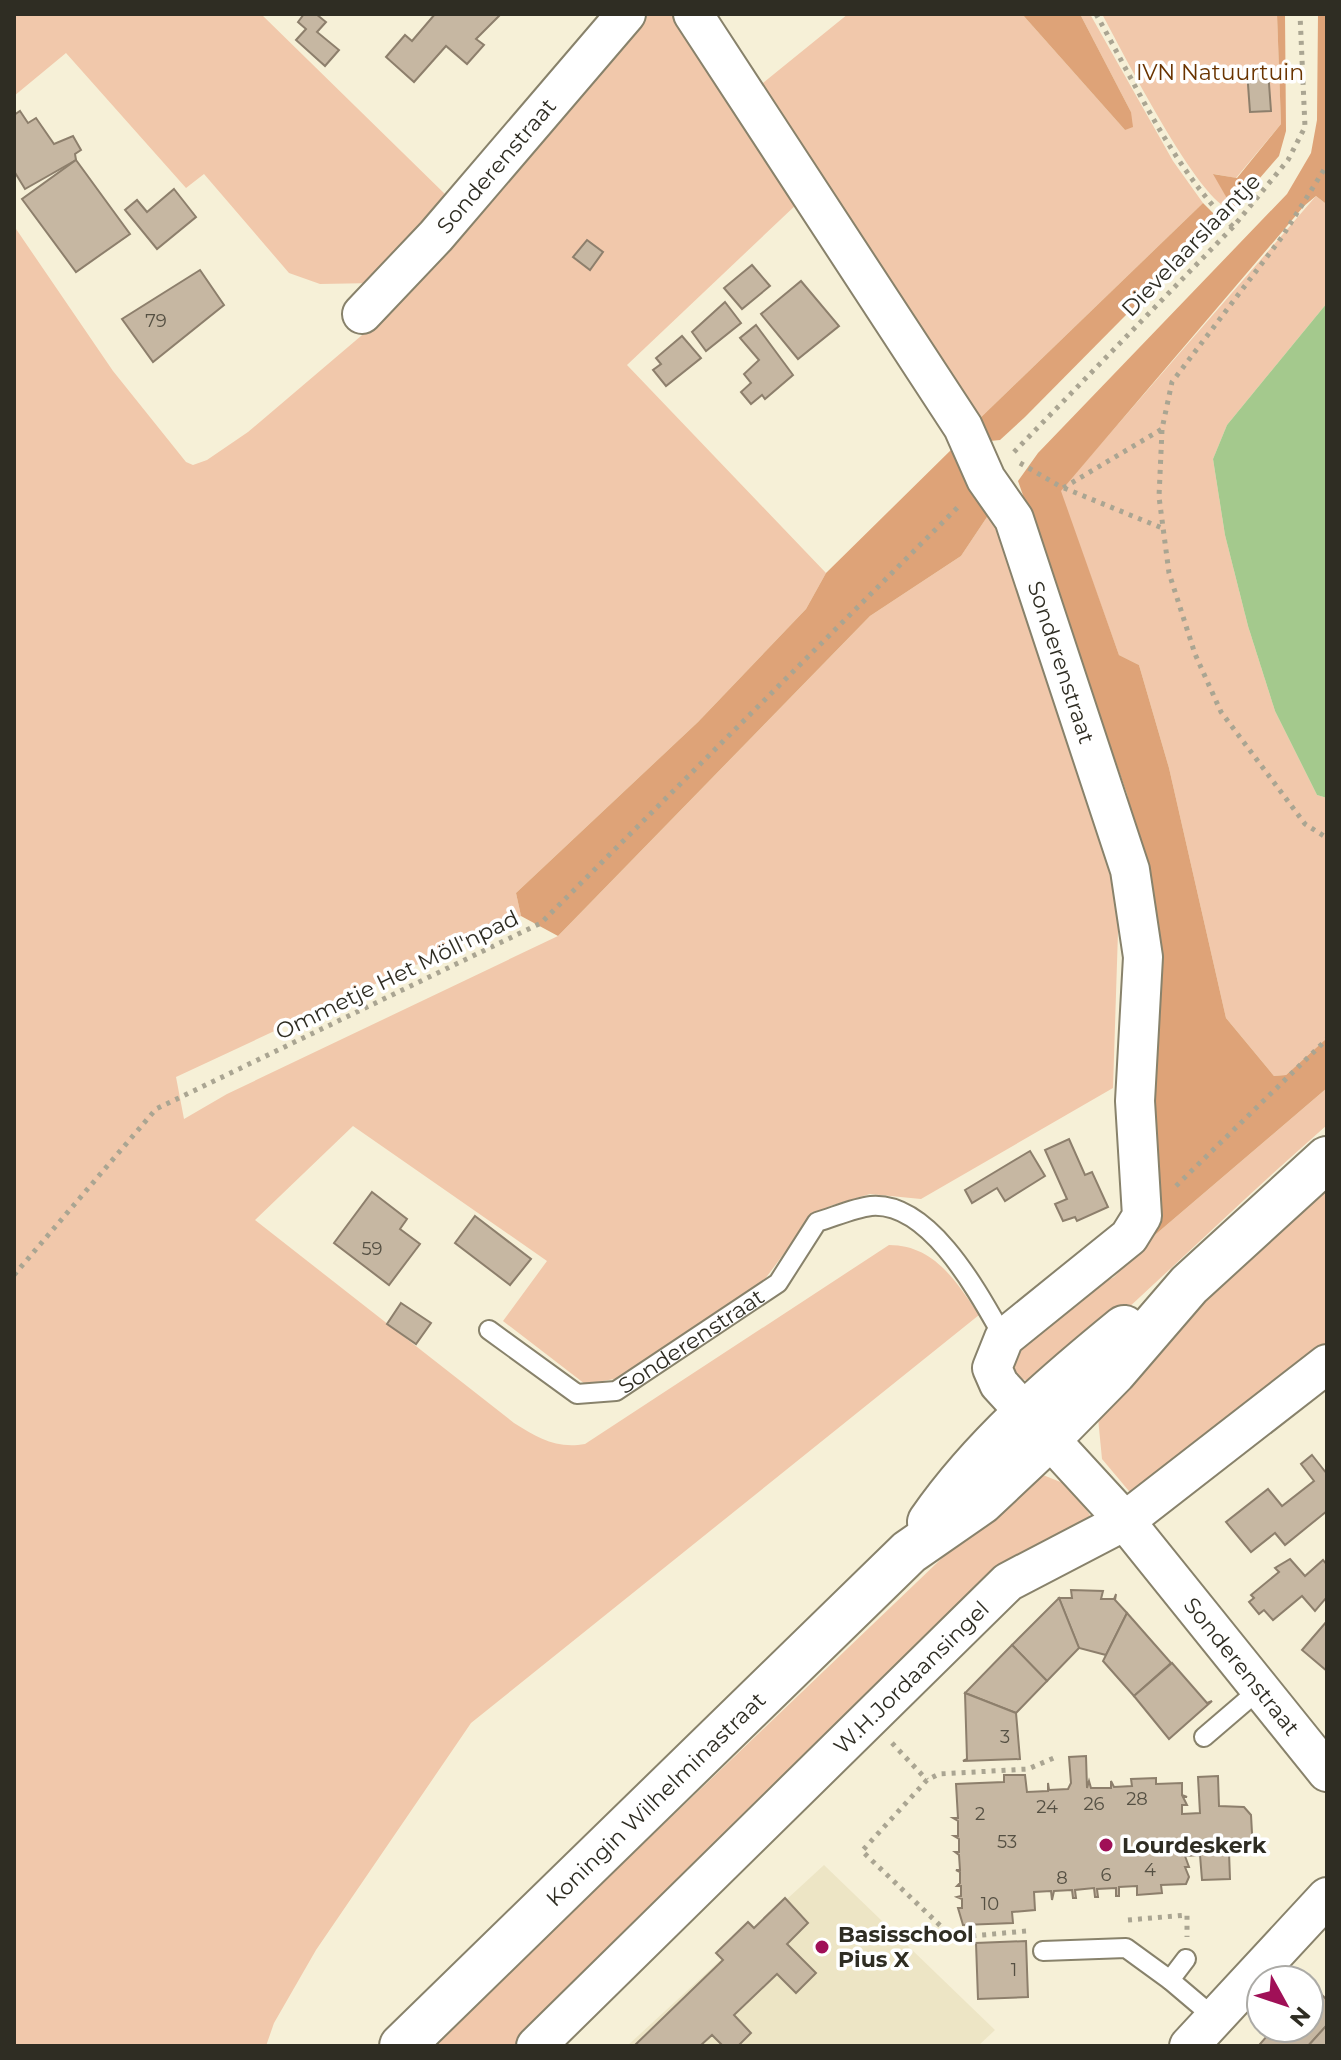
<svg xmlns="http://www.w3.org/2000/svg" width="1341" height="2060" font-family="Montserrat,sans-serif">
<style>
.built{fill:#ede5c5}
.green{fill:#f1c8ab}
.forest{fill:#dea378}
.water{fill:#a4c98d}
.building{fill:#c6b7a2;stroke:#8d7f6c;stroke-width:2}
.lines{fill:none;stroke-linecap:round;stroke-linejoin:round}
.service-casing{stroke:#88826b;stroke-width:22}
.minor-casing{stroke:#88826b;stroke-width:42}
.secondary-casing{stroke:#88826b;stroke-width:48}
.path{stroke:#aaa592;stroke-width:5;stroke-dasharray:4 6;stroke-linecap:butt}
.service{stroke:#fff;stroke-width:18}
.minor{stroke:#fff;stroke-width:38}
.secondary{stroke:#fff;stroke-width:44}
.poi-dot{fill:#a01057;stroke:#fff;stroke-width:3}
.labels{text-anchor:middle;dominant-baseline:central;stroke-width:7;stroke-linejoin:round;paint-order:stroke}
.number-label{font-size:18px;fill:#555043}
.park-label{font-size:22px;fill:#6a3400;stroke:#fff}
.street-label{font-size:22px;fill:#2f2d23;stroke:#fff}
.poi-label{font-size:22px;font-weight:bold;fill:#2f2d23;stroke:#fff;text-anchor:start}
</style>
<rect width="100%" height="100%" fill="#f6f0d7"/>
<path class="built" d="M824,1865l171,165 -17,16h-351z"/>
<g class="green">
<path d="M14,14h247l188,184 -73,85 -56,1 -31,-11 -85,-99 -18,14 -120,-135 -52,43z"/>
<path d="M649,14h29l120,189 -171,162 199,208 -20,36 -108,113 -182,171 5,23 -345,161 8,42 43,-25 331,-158 312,-320 91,-60 30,-45 7,8 110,323 11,59 -6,187 -192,111 -51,-5 -40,12 -18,10 -53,71 -139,91 -35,6 -82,-63 44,-60 -194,-135 -98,94 259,203c24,15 42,26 71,21l304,-199c45,0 67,36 90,70l-508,408 -155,227 -42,73 -8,23h-252v-1820l99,145 73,91 7,3 14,-5 41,-28 120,-102z"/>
<path d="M848,14h174l103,116 6,-18 -51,-98h10l83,147 30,42 -229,221 -216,-337z"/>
<path d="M1102,14h175l4,110 -45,54 -22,-4 19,35c-30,3 -114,-164 -131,-195z"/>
<path d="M1316,196l9,7 2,-3v103l-100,122 -14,34 12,76 23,91 27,85 42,84 10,3v240l-41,37 -12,1 -48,-58 -57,-250 -30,-103 -20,-10 -59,-164z"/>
<path d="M1327,1088v37c-97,85 -188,176 -285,261l-28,-10 -2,-14 16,-28 40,-32 46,-25 35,-37z"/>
<path d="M1327,1178v174l-188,151 -37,-44 -4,-41 120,-140z"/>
<path d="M1033,1471l40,16 18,30 -8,16 -86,44 -481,469h-84z"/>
</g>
<g class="forest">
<path d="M1022,14h58l51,98 2,15 -8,3z"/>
<path d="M1277,14h8l1,117 -7,25 -46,53 -20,-35 24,4 44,-54z"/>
<path d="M1318,14h9v186l-2,3 -9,-7 -12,10 -243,285 58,164 20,10 30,103 57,250 48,58 12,-1 41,-37v50l-178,152 -2,-356 -20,-90 -109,-313 20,-28 249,-259 24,-41 6,-33z"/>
<path d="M1203,203l17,17 -195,197 -25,23 -10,1 -16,-17z"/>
<path d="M953,448l38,63 -30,45 -91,60 -312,320 -37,-20 -5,-23 182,-171 108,-113 20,-36z"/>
</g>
<path class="water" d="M1327,303v495l-10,-3 -42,-84 -27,-85 -23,-91 -12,-76 14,-34z"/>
<g class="building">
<path d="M304,14h12l10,8 -9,10 22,18 -14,16 -29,-26 10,-11 -8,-7z"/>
<path d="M435,14h66l-25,25 8,6 -17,19 -21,-18 -32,36 -28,-25 19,-22 7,6z"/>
<path d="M1268,70l3,41 -21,1 -3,-41z"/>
<path d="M20,111l8,12 8,-5 18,26 19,-8 8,14 -6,4 1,6 -51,29 -11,-18v-56z"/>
<path d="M76,160l54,74 -54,38 -54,-73z"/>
<path d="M174,189l22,28 -39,32 -32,-39 12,-10 10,12z"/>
<path d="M587,240l16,12 -13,18 -17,-13z"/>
<path d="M752,265l18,21 -28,23 -18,-21z"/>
<path d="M200,270l24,35 -71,57 -31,-43z"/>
<path d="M801,281l38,45 -41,33 -37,-45z"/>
<path d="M725,302l16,21 -35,28 -14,-19z"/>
<path d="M756,325l37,50 -28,24 -3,-4 -11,9 -10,-12 10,-9 -7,-9 15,-14 -19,-22z"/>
<path d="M682,336l19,22 -35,28 -13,-16 8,-6 -5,-6z"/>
<path d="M1069,1139l16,36 7,-3 16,35 -31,14 -2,-4 -12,4 -8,-17 12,-5 -22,-49z"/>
<path d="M1030,1151l15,25 -40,25 -8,-13 -25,15 -7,-13z"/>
<path d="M372,1192l35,27 -7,10 20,15 -31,41 -55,-42z"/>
<path d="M475,1216l56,43 -21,26 -55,-42z"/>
<path d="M401,1303l30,20 -15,21 -29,-20z"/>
<path d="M1312,1455l15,19v37l-42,34 -10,-12 -24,19 -25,-30 42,-33 14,17 32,-25 -13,-17z"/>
<path d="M1290,1559l15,17 18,-16 4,5v32l-12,14 -13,-15 -29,24 -9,-10 -5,4 -10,-12 5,-4 -3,-3 28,-23 -4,-4z"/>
<path d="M1071,1590l32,1 -2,8h13l2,-5 -1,6 12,13 -21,42 -27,-7 -20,-50h13z"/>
<path d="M1059,1598l20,50 -32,33 -35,-36z"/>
<path d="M1127,1613l44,50 -37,33 -31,-35z"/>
<path d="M1327,1621v50l-25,-21z"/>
<path d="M1012,1645l35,36 -31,32 -51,-20z"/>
<path d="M1172,1663l35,40 5,-2 -43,38 -35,-43z"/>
<path d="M965,1693l51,20 4,46 -57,2 4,-2z"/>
<path d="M1086,1756l1,32 2,-7 2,7h20v-7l3,6 18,-1 -1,-7 25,-1v6l26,-1v12l5,2h-4l4,8h-5v9l18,-1 -2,-36 20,-1 1,30 25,1 7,8 2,36 -24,1 1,27 -28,1 -2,-25 -15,1 4,11h-4l4,10 -3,7 -25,1 1,8 -25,2v-9l-18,1v9h-3v-8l-19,1 1,8h-3l-1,-9 -19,2 1,8h-3l-1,-8 -18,1 -2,9 -1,-9 -17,1 1,18 -23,2 1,11 -50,2 -5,-17h4v-9l-5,-2 4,-1v-10h-4l3,-3v-11l-4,-2h4l-1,-15 -4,-3h4v-13l-5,-3h4v-15l-5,-3h5l-2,-34 48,-2v-7h21l2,17 21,-1v-8l1,7 19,-1 3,-6 -2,-26z"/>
<path d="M785,1898l23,25 -21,21 29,29 -20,20 -19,-19 -43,41 17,18 -13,13h-15l-11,-11 -12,11h-66l89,-86 -7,-7 32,-31 6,6z"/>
<path d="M1026,1941l2,56 -50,2 -2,-56z"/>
<path d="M1313,1986l14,14v25l-19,21h-45l-3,-2 14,-16h35v-38z"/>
<path d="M1327,2025v21h-19z"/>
</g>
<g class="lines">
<g class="service-casing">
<g id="service">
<path id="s1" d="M489,1330l88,64 39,-3 162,-108 39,-61c17,-5 37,-14 54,-16 59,-5 108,88 133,132"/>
<path d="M1204,1737l56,-48"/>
<path d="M1043,1951l83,-3 44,32"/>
<path d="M1186,1959l-16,21 46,39"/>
</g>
</g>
<g class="minor-casing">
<g id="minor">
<path id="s2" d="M693,14l270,413 23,52 28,40 116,351 13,87 -8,144 7,115 -13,21 -125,101 -12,30 7,16 126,137 202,251"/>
<path id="s3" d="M362,314l74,-78 190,-222"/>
<path id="s4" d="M536,2046l472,-464 117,-61 202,-157"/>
<path d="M1189,2046l138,-149"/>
</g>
</g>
<g class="secondary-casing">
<g id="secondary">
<path d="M930,1522c52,-75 123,-136 194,-194"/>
<path id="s5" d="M402,2046l507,-494 72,-50 67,-63 66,-67 75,-87 138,-126"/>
</g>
</g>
<g class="path">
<path d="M1096,14c41,73 77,154 137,213"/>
<path d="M1162,430l-3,67 10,76 26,81 26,58 84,112 22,14"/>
<path d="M1014,452l219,-225 55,-67 17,-33 -5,-113"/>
<path d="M1020,463l43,25 99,-59 10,-47 110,-145 45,-72"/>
<path d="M1064,488l98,40"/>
<path d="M1176,1186l151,-147"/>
<path d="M14,1275l142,-166 385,-186 420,-419"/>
<path d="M892,1743l35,37"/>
<path d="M1128,1920l59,-5v22"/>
<path d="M1026,1931l-65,6 -13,-4 -86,-82 65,-71 12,-6 89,-5 28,-12"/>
</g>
<use href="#service" class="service"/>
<use href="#minor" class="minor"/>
<use href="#secondary" class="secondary"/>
</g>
<g class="poi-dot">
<circle cx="1106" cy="1845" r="8"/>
<circle cx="822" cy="1947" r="8"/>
</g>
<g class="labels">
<g class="number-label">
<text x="156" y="321">79</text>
<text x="372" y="1249">59</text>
<text x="1005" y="1737">3</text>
<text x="1137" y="1799">28</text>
<text x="1094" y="1804">26</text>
<text x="1047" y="1807">24</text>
<text x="980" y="1814">2</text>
<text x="1007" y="1842">53</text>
<text x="1150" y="1870">4</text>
<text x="1106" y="1875">6</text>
<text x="1062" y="1878">8</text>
<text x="990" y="1904">10</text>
<text x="1014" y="1970">1</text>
</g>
<g class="park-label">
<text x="1220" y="72">IVN Natuurtuin</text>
</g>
<g class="street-label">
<text stroke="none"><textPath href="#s3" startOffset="200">Sonderenstraat</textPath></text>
<text transform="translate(1191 245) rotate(-46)">Dievelaarslaantje</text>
<text stroke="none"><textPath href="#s2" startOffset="750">Sonderenstraat</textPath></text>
<text transform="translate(397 975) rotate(-26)">Ommetje Het Möll'npad</text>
<text stroke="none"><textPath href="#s1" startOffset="238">Sonderenstraat</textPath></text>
<text stroke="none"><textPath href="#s2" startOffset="1924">Sonderenstraat</textPath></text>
<text stroke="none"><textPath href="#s4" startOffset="526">W.H.Jordaansingel</textPath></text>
<text stroke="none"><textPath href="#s5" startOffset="354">Koningin Wilhelminastraat</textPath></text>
</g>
<g class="poi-label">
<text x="1122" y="1845">Lourdeskerk</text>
<text x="838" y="1934">Basisschool<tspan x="838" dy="25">Pius X</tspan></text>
</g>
</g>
<rect width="1341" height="2060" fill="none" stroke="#2f2d23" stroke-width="32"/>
<g transform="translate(1285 2004) rotate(130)"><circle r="38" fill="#ffffff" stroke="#acaba7" stroke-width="2"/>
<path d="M0-6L14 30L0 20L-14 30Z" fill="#a01057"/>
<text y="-12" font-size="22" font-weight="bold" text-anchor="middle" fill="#2f2d23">N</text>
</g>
</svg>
